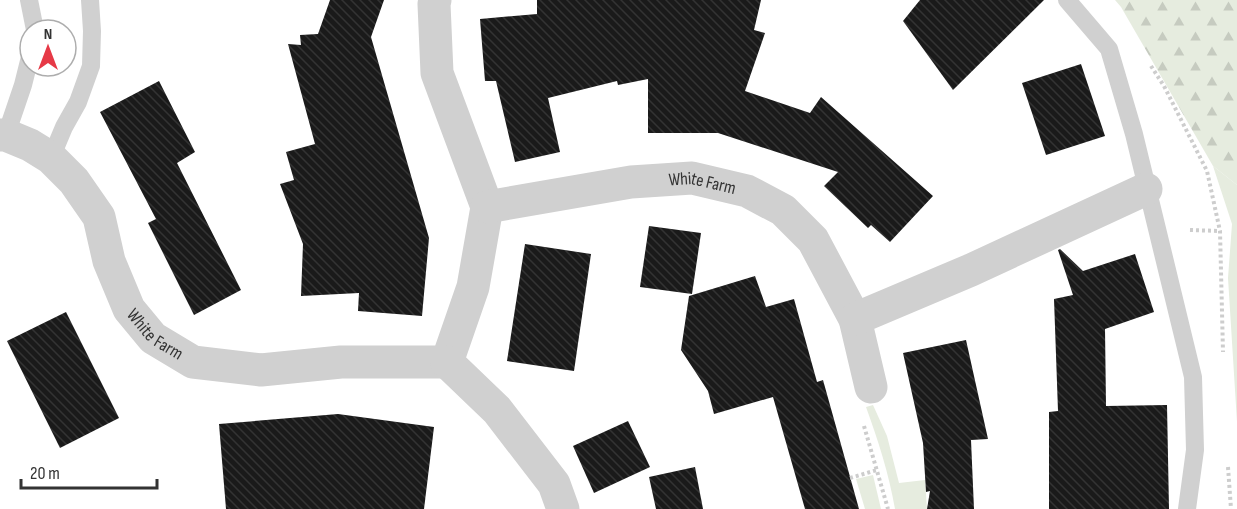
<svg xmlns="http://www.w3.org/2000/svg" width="1237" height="509" font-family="'Sofia Sans Condensed',sans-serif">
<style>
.grass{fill:#e6ecdf}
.forest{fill:url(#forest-firs)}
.building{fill:url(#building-back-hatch)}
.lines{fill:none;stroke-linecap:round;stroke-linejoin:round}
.path{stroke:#cdcdcd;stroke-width:4;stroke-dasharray:3 3;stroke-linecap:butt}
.service{stroke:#d0d0d0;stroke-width:18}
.minor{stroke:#d0d0d0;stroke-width:33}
.labels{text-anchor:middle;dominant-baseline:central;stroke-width:6;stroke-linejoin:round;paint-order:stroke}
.street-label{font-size:18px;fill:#333;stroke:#fff}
</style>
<defs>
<pattern id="forest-firs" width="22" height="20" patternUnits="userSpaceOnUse" patternTransform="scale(1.5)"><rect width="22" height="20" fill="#e6ecdf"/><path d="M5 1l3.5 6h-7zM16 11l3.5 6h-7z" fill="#c6cbc0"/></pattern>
<pattern id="building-back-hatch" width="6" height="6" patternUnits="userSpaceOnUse" patternTransform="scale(1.5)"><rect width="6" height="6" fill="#1a1a1a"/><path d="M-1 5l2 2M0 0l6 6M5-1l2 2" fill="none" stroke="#333"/></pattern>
</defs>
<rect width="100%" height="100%" fill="#fff"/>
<g class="grass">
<path d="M1213,166l24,19v237l-9,-144 4,-54z"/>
<path d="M873,405l14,31 12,47 26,-3 2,29h-32c-6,-35 -17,-69 -29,-102z"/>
<path d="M873,475l8,34h-16l-9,-30z"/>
</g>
<path class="forest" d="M1115,0h122v185l-24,-19 -92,-159z"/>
<g class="building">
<path d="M330,0h54l-13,37 58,201 -7,78 -64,-5 1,-18 -58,3 2,-52 -23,-60 14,-4 -8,-28 29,-8 -27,-100 13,1 -1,-10 18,-1z"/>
<path d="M537,0h224l-7,30 11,3 -20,58 65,22 11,-16 112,99 -43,46 -19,-17 -3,3 -44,-42 14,-14 -120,-39h-70v-54l-30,6 -1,-4 -69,17 12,54 -45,10 -19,-81h-11l-5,-62 57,-5z"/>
<path d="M920,0h124l-91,90 -50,-69z"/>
<path d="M1081,64l24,72 -59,19 -24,-72z"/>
<path d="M159,81l36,71 -18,11 64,127 -47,25 -46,-92 8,-4 -56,-107z"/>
<path d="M649,226l52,7 -9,61 -52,-7z"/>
<path d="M525,244l66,10 -17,117 -67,-10z"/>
<path d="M1060,249l23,22 52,-17 19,58 -49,17 1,77 61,-1 2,104h-120v-97l9,-1 -4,-112 19,-4 -15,-45z"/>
<path d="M755,276l11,31 28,-8 23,83 6,-2 36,129h-54l-32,-112 -59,17 -6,-23 -27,-41 8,-54z"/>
<path d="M66,312l53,106 -59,30 -53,-107z"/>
<path d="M966,340l22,99 -17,1 3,69h-47l3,-18 -4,1 -3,-49 -20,-90z"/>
<path d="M338,414l96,13 -10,82h-198l-7,-85z"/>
<path d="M628,421l22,46 -56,26 -21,-47z"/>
<path d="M695,467l8,42h-47l-7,-32z"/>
</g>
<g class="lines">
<g class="path">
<path d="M1151,66l13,20 43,85 13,60 3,121"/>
<path d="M1190,230l30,1"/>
<path d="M864,426l24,83"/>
<path d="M1228,467l3,42"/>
<path d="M850,478l27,-8"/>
</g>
<g class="service">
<path d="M29,0l6,30"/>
<path d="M1067,0l42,49 25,85 59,243 2,73 -8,59"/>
<path d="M6,135l17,-50 7,-28"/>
<path d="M51,158l13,-31 14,-25 13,-36 1,-35 -2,-31"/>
</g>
<g class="minor">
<path id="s1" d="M0,135h6l24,10 21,13 23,23 25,36 10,44 20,48 24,29 40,24 68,8 80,-8h106l26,-75 14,-80 -50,-134 -3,-69 1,-4"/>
<path id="s2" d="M487,207l144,-25 61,-4 55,13 36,19 30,30 42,79 16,68"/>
<path d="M855,319l116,-49 175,-81"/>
<path d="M447,362l50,48 57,74 9,25"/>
</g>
</g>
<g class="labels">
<g class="street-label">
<text stroke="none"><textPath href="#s2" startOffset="218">White Farm</textPath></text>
<text stroke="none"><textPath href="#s1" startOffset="267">White Farm</textPath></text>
</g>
</g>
<g transform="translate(48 48)"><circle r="28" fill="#ffffff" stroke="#adadad" stroke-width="1.5"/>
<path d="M0-4.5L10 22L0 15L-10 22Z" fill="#e63946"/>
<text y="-9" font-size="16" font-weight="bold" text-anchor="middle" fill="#333333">N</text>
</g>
<path d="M21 479v9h136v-9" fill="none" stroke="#333333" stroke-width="3"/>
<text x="30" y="479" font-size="18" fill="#333333" stroke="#ffffff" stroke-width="4.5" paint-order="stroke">20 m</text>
</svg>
